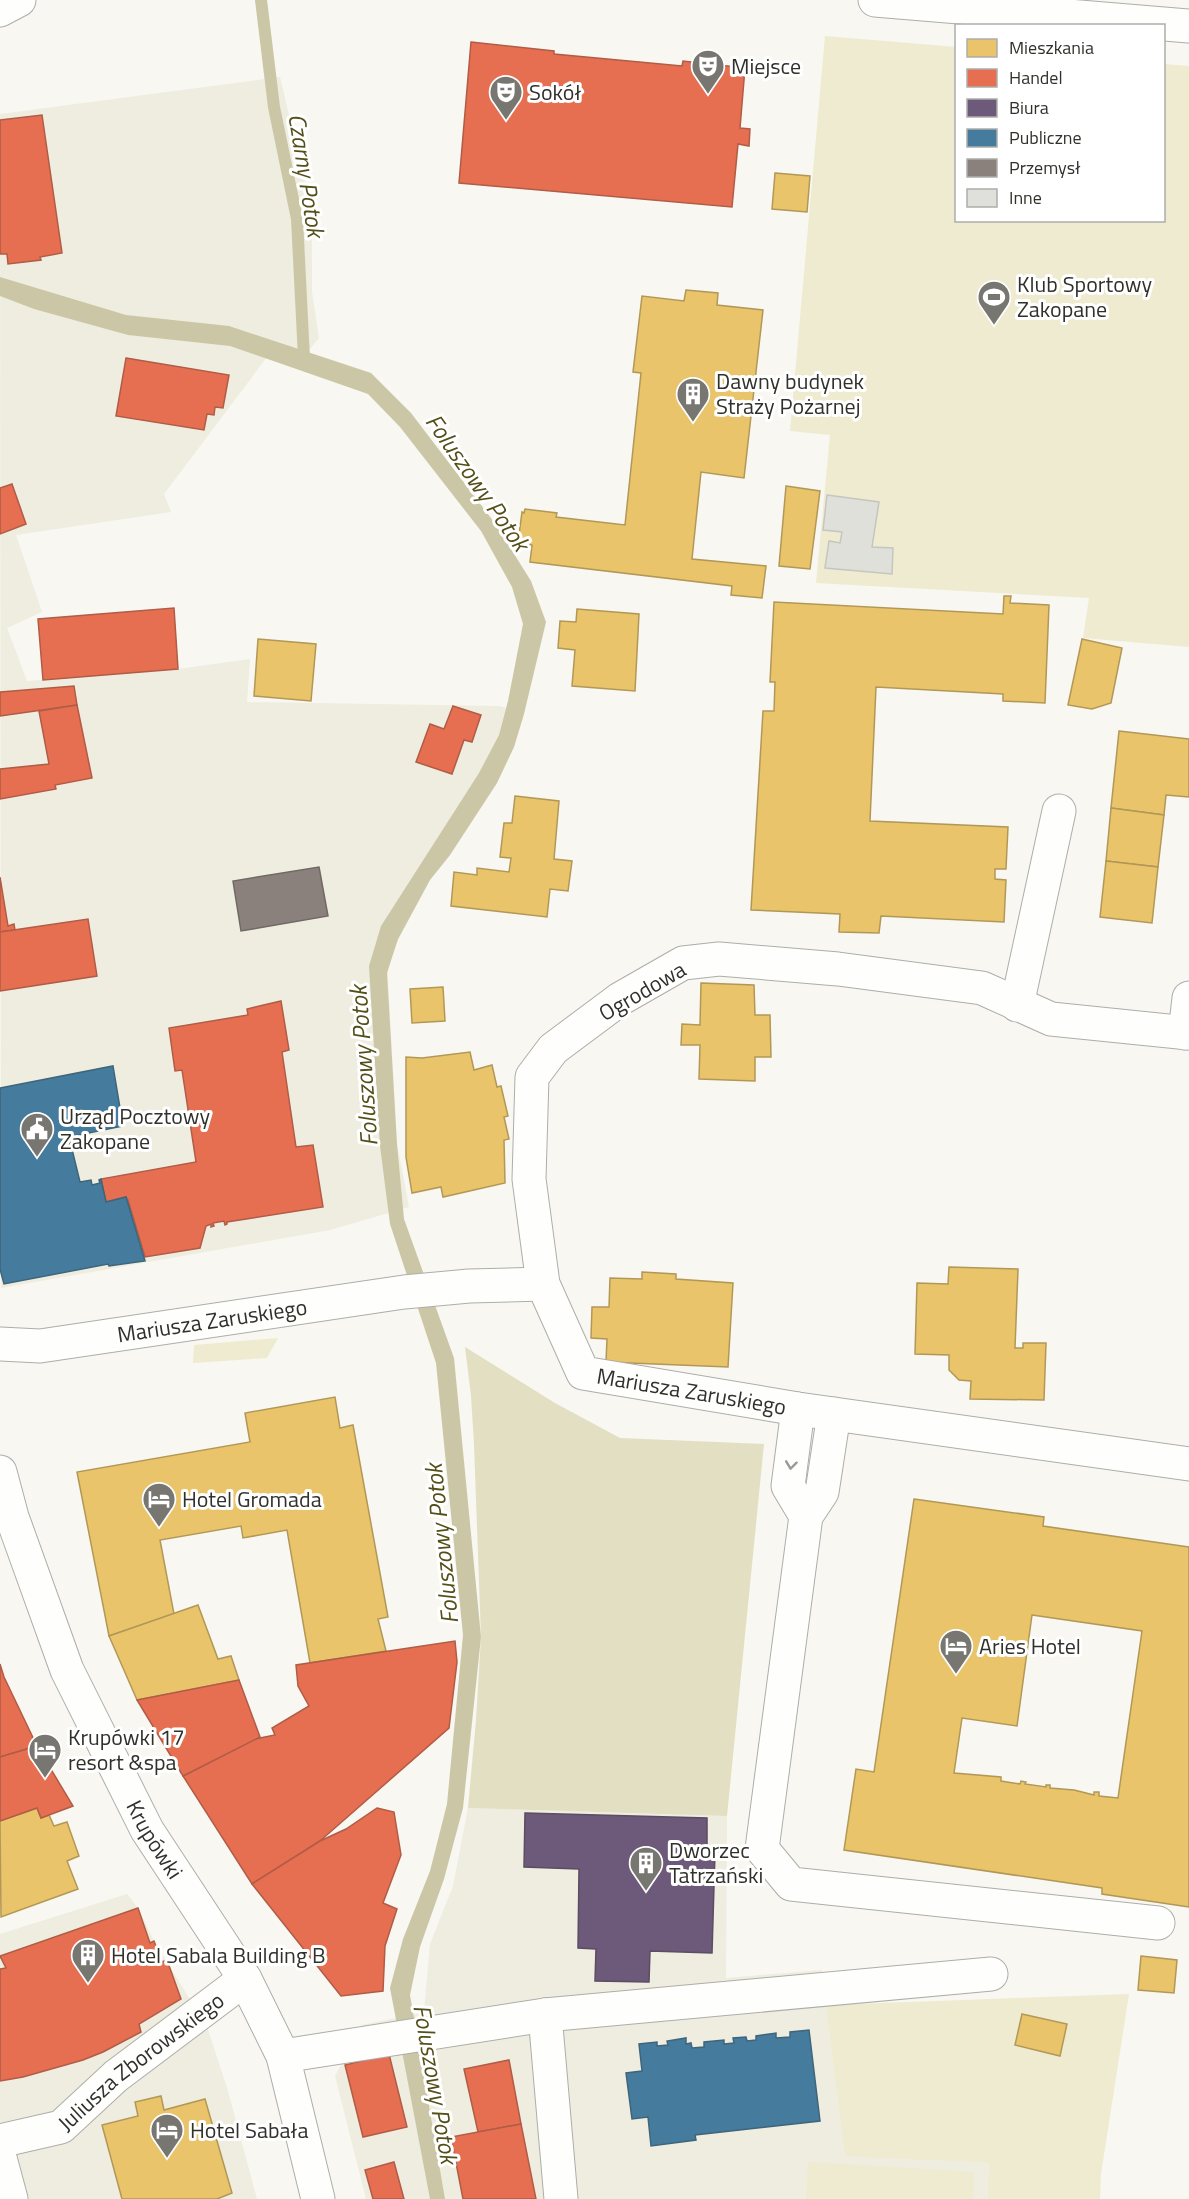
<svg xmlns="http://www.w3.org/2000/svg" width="1189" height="2199" font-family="'Titillium Web',sans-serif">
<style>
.built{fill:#eeede0}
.green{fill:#eeebd0}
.forest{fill:#e3dfc3}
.water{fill:#cbc7a6}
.homes{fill:#e9c46a;stroke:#b29857;stroke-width:1.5;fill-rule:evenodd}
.shops{fill:#e76f51;stroke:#b05c46;stroke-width:1.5}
.offices{fill:#6d597a;stroke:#5b4d63;stroke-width:1.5}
.public{fill:#457b9d;stroke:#3f657b;stroke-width:1.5}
.industry{fill:#8a817c;stroke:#6f6964;stroke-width:1.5}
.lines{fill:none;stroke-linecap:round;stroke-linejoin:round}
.stream{stroke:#cbc7a6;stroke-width:12}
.building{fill:#e0e0db;stroke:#c6c6c1;stroke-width:1.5}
.minor-casing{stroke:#aeada8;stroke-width:35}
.minor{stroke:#fefefd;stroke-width:33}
.oneway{stroke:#989894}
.labels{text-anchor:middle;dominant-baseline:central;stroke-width:6;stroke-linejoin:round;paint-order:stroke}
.poi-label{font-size:22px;fill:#31312c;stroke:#fff;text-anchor:start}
.street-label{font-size:22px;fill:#31312c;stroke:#fff}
.water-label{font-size:24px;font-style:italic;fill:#544e18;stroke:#fff}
</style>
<rect width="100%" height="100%" fill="#f8f7f1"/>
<g class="built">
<path d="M280,77l32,134v81l7,46 -22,27 -30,-8 -103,137 7,18 -155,23 26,77 -35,16 20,53 151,-12 72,-10 -3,43 253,4 24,8 -10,33 -17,36 -47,72 -20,25 -43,81 10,183 12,63 -79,23 -329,58 -1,-1174z"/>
<path d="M468,1808l259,8 -1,162 96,-8 23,185 144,8 -2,36h-621l-31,-123 27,-51 62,-13 6,-68 23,-58z"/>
<path d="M127,1894l11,14 16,33 53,86 21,64 29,108h-257v-265z"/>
</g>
<g class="green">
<path d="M825,36l131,11v173h208v-156l25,2v581l-106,-9 6,-40 -273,-15 14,-148 -40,-4z"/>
<path d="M278,1338l-11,20 -74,5 1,-18z"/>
<path d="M1129,1994l-28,180 -1,25h-113l2,-36 -144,-7 -19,-151z"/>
<path d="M808,2162l166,10 -1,27h-167z"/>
</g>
<path class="forest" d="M465,1347l90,56 65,35 144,6 -37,372 -259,-8 8,-88 5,-83 -7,-193 -3,-48z"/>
<path class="water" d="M0,277l126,38 103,11 142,47 40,40 83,109 37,59 15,41 -22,92 -10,33 -17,36 -47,72 -20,25 -32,59 -11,34 10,171 7,75 50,139 27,279 -18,171 -19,71 -24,68 -10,48 35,204h-15l-40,-211 13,-49 27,-68 17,-67 16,-169 -27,-272 -46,-139 -10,-78 -11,-180 12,-40 98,-153 20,-38 9,-34 15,-77 -11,-37 -31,-56 -81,-104 -32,-33 -138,-48 -102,-11 -94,-26 -34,-13z"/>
<g class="homes">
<path d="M775,173l35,3 -3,36 -35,-3z"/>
<path d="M686,290l32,3 -1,12 46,5 -19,168 -43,-6 -9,87 74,7 -4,32 -31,-3 1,-9 -202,-24 2,-17 -14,-3 4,-30 2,1 1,-4 32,4 -1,4 69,8 16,-152 -8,-1 9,-76 42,5z"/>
<path d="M786,486l34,5 -10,78 -31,-3z"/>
<path d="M1004,596h7l-1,7 39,2 -4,98 -42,-2v-7l-127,-7 -6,134 138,6 -2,42h-11v10l11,1 -2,42 -123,-6 -2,17 -40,-1 1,-18 -89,-4 12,-199h11l1,-29h-5l4,-80 229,12z"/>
<path d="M577,609l62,5 -4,77 -63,-5 3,-36 -17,-2 2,-27 16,1z"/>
<path d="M258,639l58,5 -5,57 -57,-5z"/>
<path d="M1082,639l40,9 -11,55 -19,6 -24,-4z"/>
<path d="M1119,731l70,8v58l-23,-2 -2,20 -53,-7z"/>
<path d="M515,796l44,5 -5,58 18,2 -4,30 -18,-2 -3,28 -96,-11 3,-34 23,3v-7l32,4 2,-14 -11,-1 4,-34h8z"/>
<path d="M1111,808l53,7 -6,52 -52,-6z"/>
<path d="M1106,861l52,6 -6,56 -52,-6z"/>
<path d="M701,983l53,2 1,30h15l1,42h-16v24l-56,-2 1,-34h-19l1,-21 18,1z"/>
<path d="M443,987l2,34 -33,2 -2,-34z"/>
<path d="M470,1052l4,18 18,-5 5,22 4,-1 7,30 -4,1 5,22 -5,1 1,43 -62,14 -2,-10 -29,6 -6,-36v-100l16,1z"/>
<path d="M949,1267l69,2 -3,79h8v-5h23l-2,57 -74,-1 1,-18 -12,-1 -10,-10v-15l-34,-1 2,-71 31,1z"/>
<path d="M642,1272l34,2v5l57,4 -5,84 -122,-5 1,-23 -16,-1 1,-31h17l1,-29 32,1z"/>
<path d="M335,1397l5,31 13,-3 35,192 -10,2 8,32 -76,12 -23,-133 -44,8 -2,-12 -81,14 14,74 -65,22 -32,-164 173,-30 -5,-29z"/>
<path d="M914,1499l130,18 -1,9 146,21v360l-87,-13v-6l-258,-38 12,-81 18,3zM1032,1615l110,16 -24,167 -19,-2v-4h-5v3l-20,-5 -24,-2v-3h-4v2l-21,-3 1,-2 -5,-1 -1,3 -19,-3v-4l-47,-4 8,-55 55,8z"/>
<path d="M198,1605l20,54 13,-3 8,24 -102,20 -28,-64z"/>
<path d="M37,1808l4,10 8,-3 5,11 13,-4 12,34 -12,5 11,28 -77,28 -1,-96z"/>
<path d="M1141,1956l36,4 -3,33 -36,-3z"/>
<path d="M1022,2014l45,10 -7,32 -45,-11z"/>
<path d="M161,2096l3,14 41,-11 27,94 -15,6h-95l-20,-74 36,-9 -3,-14z"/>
</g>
<g class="shops">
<path d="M471,42l83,9v3l128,12 1,-5 62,7 -5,60 10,1 -1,17 -11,-2 -6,63 -273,-24z"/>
<path d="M42,115l20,138 -22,4 1,3 -33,4 -1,-10h-7v-134z"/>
<path d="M126,358l103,17 -6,33 -8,-1 -1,8 -7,-1 -3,16 -88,-14z"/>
<path d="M12,484l14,40 -26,10v-46z"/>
<path d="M174,608l4,61 -135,11 -5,-61z"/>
<path d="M74,686l3,19 -77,11v-24z"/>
<path d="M77,705l15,73 -37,7 1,4 -56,10v-30l49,-5 -10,-53z"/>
<path d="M453,706l28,9 -9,27 -8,-2 -12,34 -36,-12 14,-38 14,5z"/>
<path d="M0,877l8,49 6,-2 1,6 -15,2z"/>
<path d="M88,919l9,57 -97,15v-59z"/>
<path d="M281,1001l8,49 -7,2 14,95 17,-2 10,62 -96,15v2l-2,1 -1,-4 -11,2 1,3 -3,1v-3l-5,2 -6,22 -55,9 -17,-57 -2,-3 -20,5 -5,-23 95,-17 -14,-92 -7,1 -6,-43 79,-13 -1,-6z"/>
<path d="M455,1641l2,21 -8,66 -129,113 -68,43 -69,-108 72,-37 20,-4 -3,-7 37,-22 -11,-20 -2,-21z"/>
<path d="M0,1664l4,13 33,69 -37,11z"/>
<path d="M239,1680l21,57 -77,39 -46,-76z"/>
<path d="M37,1746l36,60 -32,12 -4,-10 -37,13v-64z"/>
<path d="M377,1808l17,4 7,43 -18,48 14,6 -12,37 -2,45 -42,5 -89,-112 68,-43 26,-12z"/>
<path d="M138,1908l12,35 4,-2 8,21 5,-2 14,39 -42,25 2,8 -38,20 -20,8 -60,17 -23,4v-112l6,-1 -6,-12z"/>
<path d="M389,2054l18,73 -44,10 -18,-72z"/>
<path d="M509,2060l12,64 -43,8 -14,-63z"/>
<path d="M521,2124l15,75h-73l-12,-62z"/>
<path d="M394,2162l10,37h-31l-8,-29z"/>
</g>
<path class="offices" d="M525,1813l182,5v34h8l-3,101 -62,-2 -1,31 -54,-1 1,-32 -18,-1 1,-79 -55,-2z"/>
<g class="public">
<path d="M113,1066l10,60 -54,11 11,45 11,-2 1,5 8,-2 -1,-3 2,-1 5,23 20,-5 19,64 -36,5 -1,-2 -104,20 -4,-15v-181z"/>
<path d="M809,2030l11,91 -125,14 1,5 -45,6 -3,-29 -16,2 -6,-46 16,-2 -3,-27 18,-2v4l11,-1 -1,-4 19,-3v6l5,-1 1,5 12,-1v-5l20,-2v4l10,-1 -1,-5 13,-1 1,4 9,-1v-4l20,-3v5l14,-1v-5z"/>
</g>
<path class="industry" d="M319,867l9,49 -87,15 -8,-50z"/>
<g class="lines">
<path class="stream" d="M261,0l13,107 23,112 7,139"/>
</g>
<path class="building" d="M827,495l52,7 -7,45 21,1 -1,26 -67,-6 4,-27 11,2 2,-11 -19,-2z"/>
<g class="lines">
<g class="minor-casing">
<g id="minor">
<path d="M875,0l314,26"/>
<path d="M0,10l19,-10"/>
<path d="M1017,1005l42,-194"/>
<path d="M1185,1033l4,-35"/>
<path id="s1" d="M1189,1033l-138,-14 -69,-31 -144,-19 -119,-10 -36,4 -63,36 -67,50 -21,28 -3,102 14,105 40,89 215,36 391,55"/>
<path id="s2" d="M0,1344l40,2 364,-54 65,-6 74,-2"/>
<path d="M798,1409l-10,77 18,30"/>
<path d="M834,1414l-12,78 -16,24 -44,333 29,35 367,39"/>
<path id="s3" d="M0,1472l12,45 55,153 80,160 98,149 38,77 35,143"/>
<path d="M545,2015l16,184"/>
<path d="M283,2056l262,-41 446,-41"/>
<path id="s4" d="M0,2141l61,-14 55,-51 129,-97"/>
<path d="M0,2158l11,41"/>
</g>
</g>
<use href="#minor" class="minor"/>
</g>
<defs><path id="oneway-chevron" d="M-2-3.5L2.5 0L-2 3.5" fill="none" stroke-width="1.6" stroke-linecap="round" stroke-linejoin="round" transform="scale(1.5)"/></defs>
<use class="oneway" href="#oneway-chevron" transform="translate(791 1465) rotate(97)"/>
<defs>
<g id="theatre-pin" transform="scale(1.725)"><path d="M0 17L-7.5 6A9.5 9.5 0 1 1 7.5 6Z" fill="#777671" stroke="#fff"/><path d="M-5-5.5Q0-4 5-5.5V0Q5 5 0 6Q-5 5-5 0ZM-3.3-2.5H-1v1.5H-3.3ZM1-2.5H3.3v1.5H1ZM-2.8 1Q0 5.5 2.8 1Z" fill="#fff"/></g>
<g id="stadium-pin" transform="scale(1.725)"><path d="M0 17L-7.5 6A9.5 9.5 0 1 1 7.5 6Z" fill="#777671" stroke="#fff"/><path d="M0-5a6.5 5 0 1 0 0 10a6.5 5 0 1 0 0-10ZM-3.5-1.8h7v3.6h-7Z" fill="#fff"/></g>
<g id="building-pin" transform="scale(1.725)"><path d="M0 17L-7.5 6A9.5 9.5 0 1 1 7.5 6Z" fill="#777671" stroke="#fff"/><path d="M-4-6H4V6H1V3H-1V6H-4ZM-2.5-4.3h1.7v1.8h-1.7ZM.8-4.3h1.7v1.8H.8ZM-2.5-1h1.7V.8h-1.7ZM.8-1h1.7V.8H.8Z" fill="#fff"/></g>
<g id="civic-pin" transform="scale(1.725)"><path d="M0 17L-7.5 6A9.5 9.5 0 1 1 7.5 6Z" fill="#777671" stroke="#fff"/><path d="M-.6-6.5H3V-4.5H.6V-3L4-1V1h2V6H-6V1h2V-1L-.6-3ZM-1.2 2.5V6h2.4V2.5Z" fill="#fff"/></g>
<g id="hotel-pin" transform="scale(1.725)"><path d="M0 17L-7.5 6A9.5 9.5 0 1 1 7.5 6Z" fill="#777671" stroke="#fff"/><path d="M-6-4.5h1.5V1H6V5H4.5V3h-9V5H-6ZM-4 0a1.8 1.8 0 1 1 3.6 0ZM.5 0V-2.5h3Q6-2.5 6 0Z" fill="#fff"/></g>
</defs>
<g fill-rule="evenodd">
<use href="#theatre-pin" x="708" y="66"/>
<use href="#theatre-pin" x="506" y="92"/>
<use href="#stadium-pin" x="994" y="297"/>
<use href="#building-pin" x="693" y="394"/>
<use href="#civic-pin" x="37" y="1129"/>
<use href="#hotel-pin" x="159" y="1499"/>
<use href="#hotel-pin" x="956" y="1646"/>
<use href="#hotel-pin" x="45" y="1750"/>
<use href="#building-pin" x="646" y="1863"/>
<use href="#building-pin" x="88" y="1955"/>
<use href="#hotel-pin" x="167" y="2130"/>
</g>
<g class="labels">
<g class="poi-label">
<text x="731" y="66">Miejsce</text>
<text x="529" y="92">Sokół</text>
<text x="1017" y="284">Klub Sportowy<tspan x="1017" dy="25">Zakopane</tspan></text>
<text x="716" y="381">Dawny budynek<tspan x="716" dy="25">Straży Pożarnej</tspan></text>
<text x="60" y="1116">Urząd Pocztowy<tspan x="60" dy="25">Zakopane</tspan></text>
<text x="182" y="1499">Hotel Gromada</text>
<text x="979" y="1646">Aries Hotel</text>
<text x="68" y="1737">Krupówki 17<tspan x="68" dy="25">resort &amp;spa</tspan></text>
<text x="669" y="1850">Dworzec<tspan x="669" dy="25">Tatrzański</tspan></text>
<text x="111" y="1955">Hotel Sabala Building B</text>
<text x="190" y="2130">Hotel Sabała</text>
</g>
<g class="street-label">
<text transform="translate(642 991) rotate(-30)">Ogrodowa</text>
<text stroke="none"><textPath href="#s2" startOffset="214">Mariusza Zaruskiego</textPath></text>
<text stroke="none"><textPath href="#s1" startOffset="1122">Mariusza Zaruskiego</textPath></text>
<text stroke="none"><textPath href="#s3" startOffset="400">Krupówki</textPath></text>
<text stroke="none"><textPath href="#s4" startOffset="166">Juliusza Zborowskiego</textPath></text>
</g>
<g class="water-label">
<text transform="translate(307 175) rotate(81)">Czarny Potok</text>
<text transform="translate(478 482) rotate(55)">Foluszowy Potok</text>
<text transform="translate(363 1066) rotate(-94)">Foluszowy Potok</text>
<text transform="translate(441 1544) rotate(-96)">Foluszowy Potok</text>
<text transform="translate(436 2084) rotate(80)">Foluszowy Potok</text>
</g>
</g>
<rect x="955" y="24" width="210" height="198" fill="#ffffff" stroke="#adadab" stroke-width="1.5"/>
<rect x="967" y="39" width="30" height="18" fill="#e9c46a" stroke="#adadab" stroke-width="1.5"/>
<text x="1009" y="54" font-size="18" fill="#31312c">Mieszkania</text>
<rect x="967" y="69" width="30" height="18" fill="#e76f51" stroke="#adadab" stroke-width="1.5"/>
<text x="1009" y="84" font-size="18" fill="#31312c">Handel</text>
<rect x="967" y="99" width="30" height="18" fill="#6d597a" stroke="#adadab" stroke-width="1.5"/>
<text x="1009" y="114" font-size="18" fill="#31312c">Biura</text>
<rect x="967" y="129" width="30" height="18" fill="#457b9d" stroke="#adadab" stroke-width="1.5"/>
<text x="1009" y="144" font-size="18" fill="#31312c">Publiczne</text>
<rect x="967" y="159" width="30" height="18" fill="#8a817c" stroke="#adadab" stroke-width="1.5"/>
<text x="1009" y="174" font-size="18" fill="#31312c">Przemysł</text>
<rect x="967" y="189" width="30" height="18" fill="#e0e0db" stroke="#adadab" stroke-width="1.5"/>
<text x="1009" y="204" font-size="18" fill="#31312c">Inne</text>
</svg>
